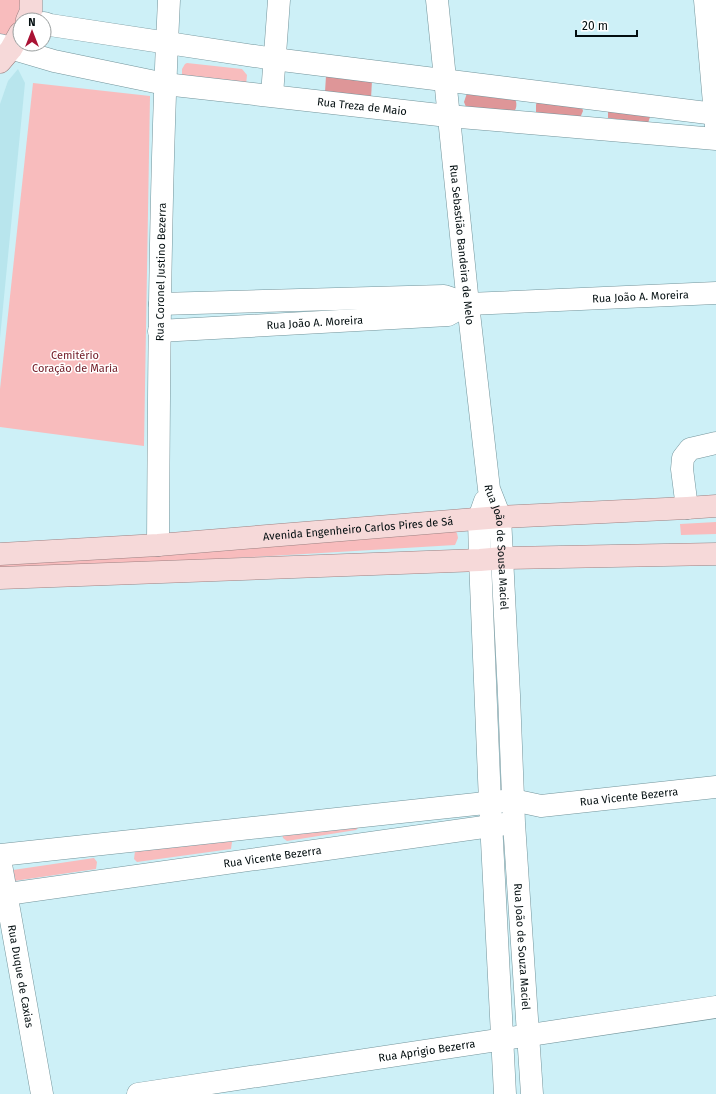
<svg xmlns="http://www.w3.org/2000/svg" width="716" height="1094" font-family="'Fira Sans',sans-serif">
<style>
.built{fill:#b8e5ed}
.green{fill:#f8bcbd}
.forest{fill:#de9698}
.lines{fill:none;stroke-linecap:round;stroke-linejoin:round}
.minor-casing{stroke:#73949b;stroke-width:23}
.major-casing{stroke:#9d8182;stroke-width:23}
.minor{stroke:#fff;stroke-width:22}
.major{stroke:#f6d9d9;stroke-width:22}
.labels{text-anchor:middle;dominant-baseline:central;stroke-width:3;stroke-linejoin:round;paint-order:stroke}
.street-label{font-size:11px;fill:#030e10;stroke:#fff}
.park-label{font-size:11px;fill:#74202b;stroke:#fff}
</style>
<rect width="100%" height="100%" fill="#cdf0f7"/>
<path class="built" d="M18,69l7,14 -25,255v-234l8,-23z"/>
<g class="green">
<path d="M0,0h20c0,10 -2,28 -11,35 -2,2 -6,3 -9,4z"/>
<path d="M187,63l55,6 5,6 -1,10 -64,-8v-8l3,-5z"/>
<path d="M33,83l117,13 -6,350 -144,-19v-38z"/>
<path d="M716,522v12l-35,1 -1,-11z"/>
<path d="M453,530l4,3 1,5 -3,7 -303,18 -152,5v-10z"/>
<path d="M359,827l-3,3 -69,11 -4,-3 -1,-4z"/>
<path d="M229,839l3,3 -1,7 -94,13 -3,-3 1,-8z"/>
<path d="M94,858l3,4 -1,7 -82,12 -1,-11z"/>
</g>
<g class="forest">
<path d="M326,76l46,5 -1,17 -46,-6z"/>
<path d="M467,93l48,5c2,6 2,9 -1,14l-48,-5 -2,-5z"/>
<path d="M537,101l45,6 1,4 -3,7 -44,-5v-8z"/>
<path d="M609,109l41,8 -2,6 -40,-5v-6z"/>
</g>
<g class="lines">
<g class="minor-casing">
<g id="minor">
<path id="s1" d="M437,0l31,304 21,185 11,28 9,178 5,128 18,271"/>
<path d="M705,0l11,126"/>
<path d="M44,23l6,2 224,34 442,55"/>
<path id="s2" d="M0,45l54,16 111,23 283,32 268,23"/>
<path d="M272,95l7,-95"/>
<path id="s3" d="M160,304l284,-8 24,8 248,-11"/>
<path id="s4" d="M159,331l289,-16 20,-11"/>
<path d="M485,501l-6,17 1,42 10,242 15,292"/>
<path d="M687,508l-5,-39 1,-11 7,-9 26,-6"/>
<path id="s5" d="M158,545c1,-182 2,-364 11,-545"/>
<path id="s6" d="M0,855l513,-55 28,6 175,-19"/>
<path id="s7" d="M0,859l42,235"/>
<path id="s8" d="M0,895l505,-71"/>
<path id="s9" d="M138,1094l578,-87"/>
</g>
</g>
<g class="major-casing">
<g id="major">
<path d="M27,20l4,-9v-11"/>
<path d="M0,62l11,-13 9,-16"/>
<path id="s10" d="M0,554l158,-9 342,-28 187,-9 29,-2"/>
<path d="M0,578l480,-18 23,-2 213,-4"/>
</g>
</g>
<use href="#minor" class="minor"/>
<use href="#major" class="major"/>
</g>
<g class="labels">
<g class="street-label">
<text stroke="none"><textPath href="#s2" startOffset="368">Rua Treza de Maio</textPath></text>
<text stroke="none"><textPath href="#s1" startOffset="246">Rua Sebastião Bandeira de Melo</textPath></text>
<text stroke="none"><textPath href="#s5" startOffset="273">Rua Coronel Justino Bezerra</textPath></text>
<text stroke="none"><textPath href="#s3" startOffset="482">Rua João A. Moreira</textPath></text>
<text stroke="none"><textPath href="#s4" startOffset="156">Rua João A. Moreira</textPath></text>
<text stroke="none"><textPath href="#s10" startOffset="359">Avenida Engenheiro Carlos Pires de Sá</textPath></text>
<text stroke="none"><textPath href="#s1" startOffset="551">Rua João de Sousa Maciel</textPath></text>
<text stroke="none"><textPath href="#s6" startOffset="633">Rua Vicente Bezerra</textPath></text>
<text stroke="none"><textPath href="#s8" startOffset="275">Rua Vicente Bezerra</textPath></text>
<text stroke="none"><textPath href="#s1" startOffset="952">Rua João de Souza Maciel</textPath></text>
<text stroke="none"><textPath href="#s7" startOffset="119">Rua Duque de Caxias</textPath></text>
<text stroke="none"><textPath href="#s9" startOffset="292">Rua Aprigio Bezerra</textPath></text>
</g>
<g class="park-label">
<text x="75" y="355">Cemitério<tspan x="75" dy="13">Coração de Maria</tspan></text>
</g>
</g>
<g transform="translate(32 32)"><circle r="19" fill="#ffffff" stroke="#9a9f9f"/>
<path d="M0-3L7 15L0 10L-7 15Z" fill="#a91234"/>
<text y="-6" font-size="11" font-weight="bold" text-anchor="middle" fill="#030e10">N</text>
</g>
<path d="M576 30v6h61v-6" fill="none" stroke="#030e10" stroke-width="2"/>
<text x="582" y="30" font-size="12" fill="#030e10" stroke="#ffffff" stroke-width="3" paint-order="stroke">20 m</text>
</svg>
